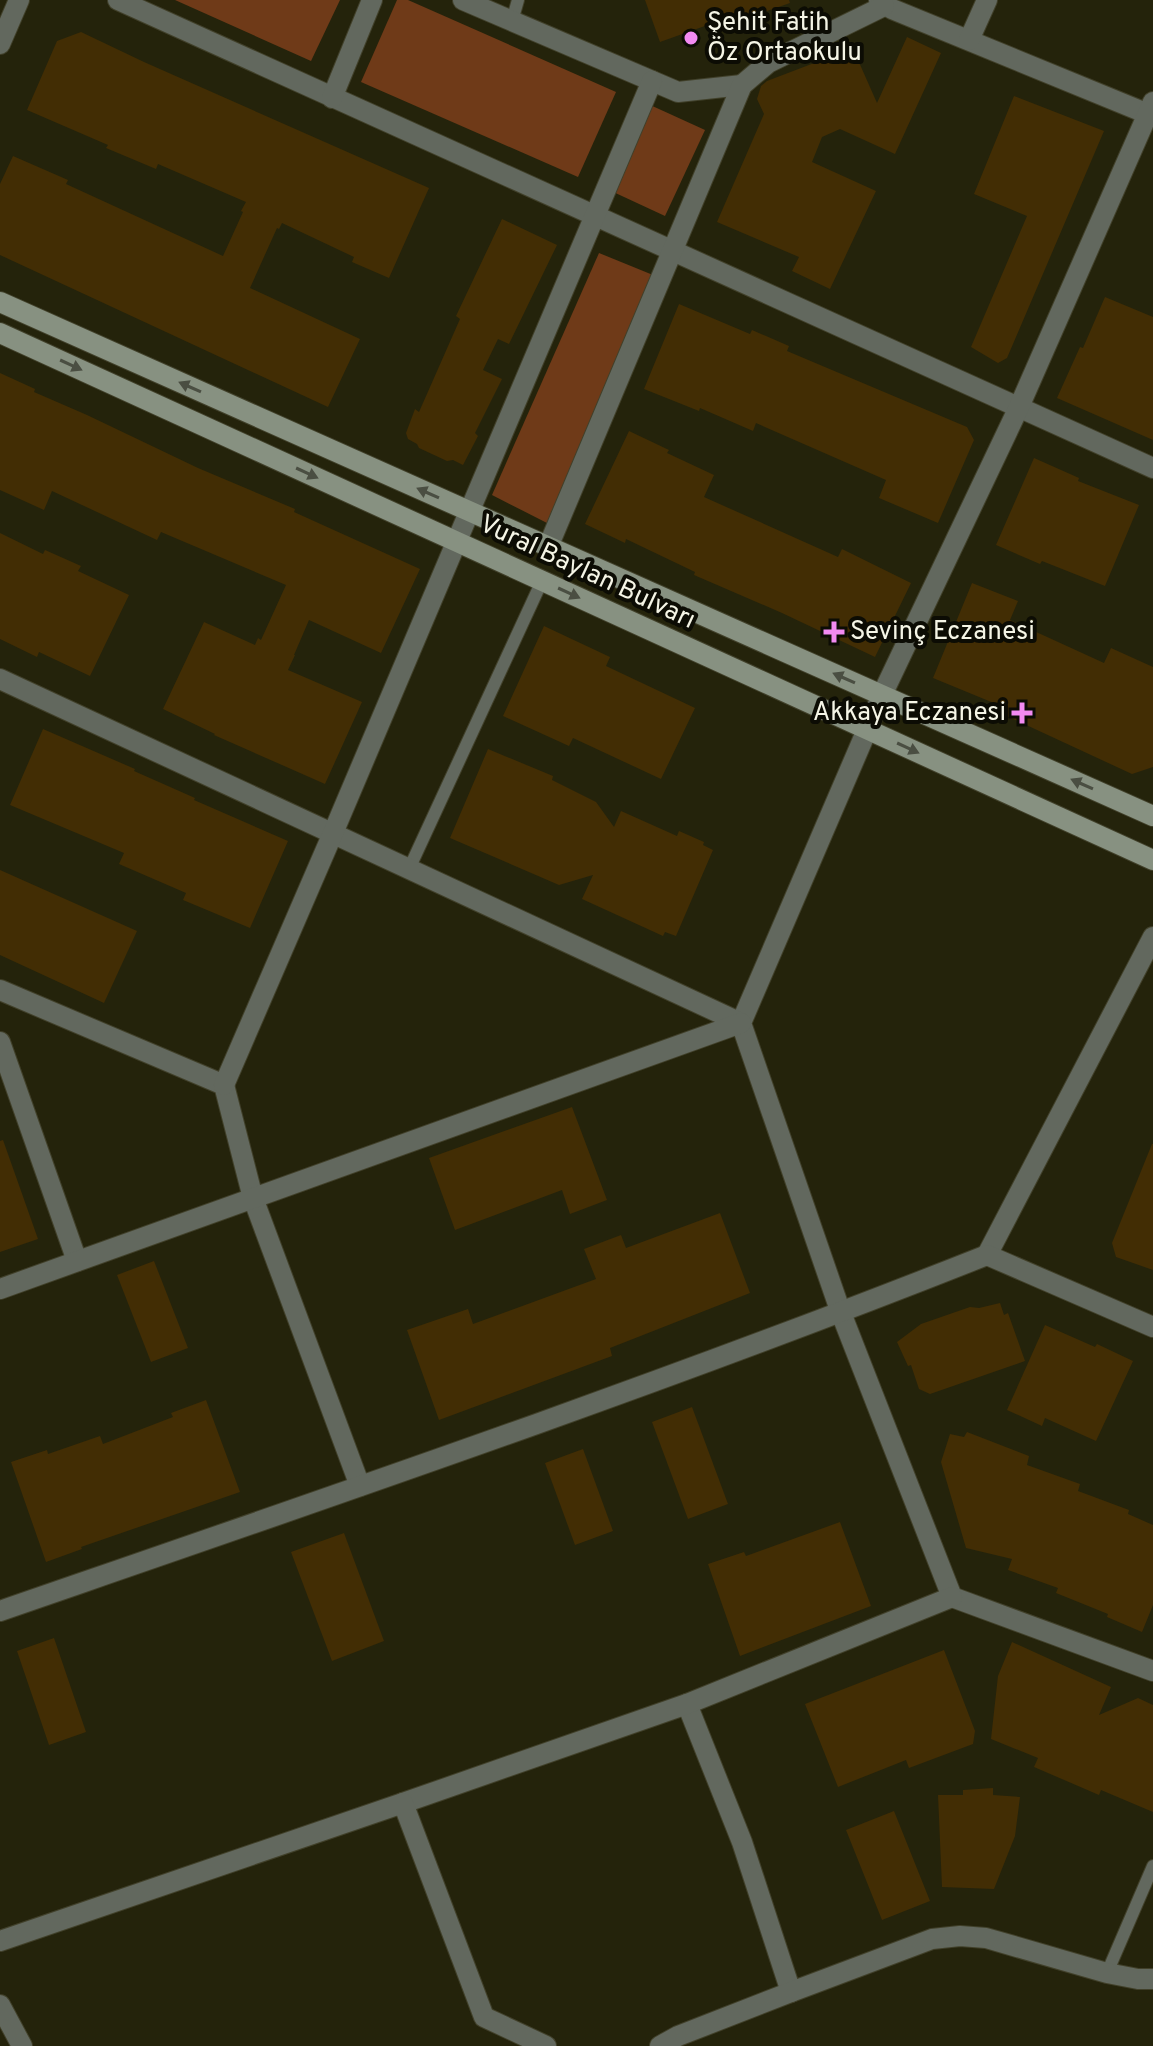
<svg xmlns="http://www.w3.org/2000/svg" width="1153" height="2046" font-family="Overpass,sans-serif">
<style>
.green{fill:#6f3a18}
.building{fill:#422d04}
.lines{fill:none;stroke-linecap:round;stroke-linejoin:round}
.lane-casing{stroke:#41402a;stroke-width:14}
.street-casing{stroke:#41402a;stroke-width:22}
.secondary-casing{stroke:#41402a;stroke-width:22}
.lane{stroke:#62685e;stroke-width:12}
.street{stroke:#62685e;stroke-width:20}
.secondary{stroke:#879181;stroke-width:20}
.oneway{fill:#4a4e42}
.poi-dot{fill:#f28af2;stroke:#0c0c04;stroke-width:3}
.labels{text-anchor:middle;dominant-baseline:central;stroke-width:8;stroke-linejoin:round;paint-order:stroke}
.poi-label{font-size:26px;fill:#f5f5e6;stroke:#0c0c04;text-anchor:start}
.street-label{font-size:26px;fill:#f5f5e6;stroke:#0c0c04}
</style>
<rect width="100%" height="100%" fill="#24230b"/>
<g class="green">
<path d="M175,0h165l-29,61z"/>
<path d="M397,0h11l208,92 -38,85 -217,-95z"/>
<path d="M648,104l57,26 -40,86 -56,-26z"/>
<path d="M599,253l54,22 -106,248 -55,-28z"/>
</g>
<g class="building">
<path d="M645,0h144l1,3 -58,20 -2,-6 -70,25z"/>
<path d="M81,32l63,30 285,126 -40,90 -37,-16 2,-5 -72,-34 -3,6 -2,-1 -27,60 110,51 -32,68 -328,-152v-71l13,-28 55,24 -2,4 157,72 20,-44 -2,-1 5,-9 -88,-38 -2,5 -50,-21 2,-3 -81,-35 30,-69z"/>
<path d="M907,37l34,16 -46,101 -55,-25 -18,8 -10,25 64,29 -46,98 -38,-18 7,-14 -82,-35 47,-108 -7,-15 4,-13 6,-5 76,-29 15,8 19,43z"/>
<path d="M1014,96l90,35 -97,227 -9,5 -27,-16 56,-131 -53,-22z"/>
<path d="M502,219l55,26 -48,99 -11,-5 -15,31 19,9 -27,54 3,3 -15,29 -10,-5 -6,1 -28,-13 -2,-4 -9,-5 -2,-6 9,-24 4,3 41,-93 -4,-3z"/>
<path d="M1105,297l48,20v123l-96,-42 23,-51 3,1z"/>
<path d="M679,304l71,30 2,-4 37,16 -2,5 180,76 7,13 -36,83 -59,-25 7,-18 -130,-57 -3,8 -53,-23 -1,3 -55,-22z"/>
<path d="M0,373l35,16 -1,3 53,23 111,53 97,41 -1,3 126,57 -39,84 -72,-33 -15,35h1l-7,15 74,32 -37,82 -111,-49 1,-1 -52,-25 41,-87 51,23 3,-7 3,2 25,-55 -125,-53 -4,8 -105,-49 -8,19 -44,-20z"/>
<path d="M629,431l40,19 -2,3 47,22 -10,22 134,60 4,-8 69,34 -36,74 -93,-44 -88,-38 1,-3 -69,-33 -1,4 -40,-19z"/>
<path d="M1034,458l45,20 -1,3 61,24 -34,81 -63,-25 -2,3 -44,-19z"/>
<path d="M0,533l43,21 2,-4 36,16 -3,5 51,24 -39,81 -51,-24 -2,5 -37,-18z"/>
<path d="M972,583l46,18 -8,19 94,43 7,-15 42,19v100l-21,7 -134,-62 3,-6 -68,-28z"/>
<path d="M544,626l66,31 -4,9 89,42 -34,71 -88,-41 -4,8 -66,-30z"/>
<path d="M43,729l92,40 -1,2 61,27 -1,2 94,41 -38,87 -67,-28 3,-7 -67,-29 5,-11 -114,-48z"/>
<path d="M488,749l65,27 -1,4 44,22 18,25 7,-16 56,25 2,-5 25,11 -1,3 10,5 -37,86 -11,-4 -2,4 -81,-37 11,-24 -34,10 -109,-47z"/>
<path d="M0,870l137,61 -33,72 -104,-48z"/>
<path d="M572,1107l35,93 -37,14 -8,-24 -107,40 -26,-72z"/>
<path d="M3,1140l35,99 -38,13v-111z"/>
<path d="M1152,1144h1v126l-37,-13 -4,-14z"/>
<path d="M720,1213l30,80 -140,55 2,8 -173,64 -32,-90 61,-21 5,15 123,-45 -12,-30 37,-14 5,13z"/>
<path d="M154,1261l34,87 -37,14 -34,-87z"/>
<path d="M1000,1303l4,12 4,-2 17,48 -95,33 -11,-5 -8,-24 -3,1 -11,-24 24,-18 49,-17 9,1z"/>
<path d="M1045,1325l50,22 2,-3 36,17 -37,80 -51,-23 -3,8 -35,-16z"/>
<path d="M206,1400l34,92 -159,55 1,2 -36,13 -35,-100 36,-12 1,4 52,-18 3,8 70,-27 -2,-4z"/>
<path d="M692,1407l36,97 -40,15 -36,-97z"/>
<path d="M967,1432l62,24 -2,9 53,19 -2,7 51,19 -1,4 25,11v80l-11,27 -35,-15 1,-3 -52,-21 2,-5 -50,-18 4,-11 -46,-11 -25,-86 9,-28 14,3z"/>
<path d="M583,1449l30,82 -38,14 -30,-82z"/>
<path d="M840,1522l31,84 -131,50 -32,-92 36,-12 2,4z"/>
<path d="M344,1533l40,108 -52,20 -41,-109z"/>
<path d="M54,1638l32,94 -37,13 -32,-94z"/>
<path d="M1012,1642l99,45 -12,28 39,-17 15,7v107l-52,-22 -2,5 -65,-28 4,-9 -47,-19 7,-63z"/>
<path d="M944,1650l31,81 -2,13 -64,24 -3,-8 -68,27 -33,-83z"/>
<path d="M993,1788v7l27,2 -5,39 -21,53 -52,-2 -4,-92h25v-5z"/>
<path d="M894,1811l36,90 -48,19 -36,-90z"/>
</g>
<g class="lines">
<g class="lane-casing">
<g id="lane">
<path d="M512,21l6,-21"/>
<path d="M409,869l133,-288"/>
<path d="M1107,1973l46,-107"/>
</g>
</g>
<g class="street-casing">
<g id="street">
<path d="M118,0l1035,468"/>
<path d="M463,0l215,92 64,-7"/>
<path d="M879,0l13,9 261,107"/>
<path d="M969,40l18,-40"/>
<path d="M0,44l19,-44"/>
<path d="M332,98l40,-98"/>
<path d="M1153,102l-134,305 -137,288 -141,328 100,290 111,284 201,74"/>
<path d="M548,547l194,-462 26,-22 116,-57"/>
<path d="M0,679l741,344"/>
<path d="M0,990l224,95 29,113 107,288"/>
<path d="M0,1042l77,219"/>
<path d="M224,1085l109,-252 319,-752"/>
<path d="M987,1255l166,-318"/>
<path d="M0,1289l741,-266"/>
<path d="M0,1611c330,-114 662,-227 987,-356l166,72"/>
<path d="M687,1704l55,138 49,150"/>
<path d="M403,1803l284,-99 265,-107"/>
<path d="M0,1941l403,-138 81,214 62,29"/>
<path d="M0,2005l22,41"/>
<path d="M660,2046l18,-10 113,-44 141,-53 28,-3 26,2 121,35 31,6h15"/>
</g>
</g>
<g class="secondary-casing">
<g id="secondary">
<path d="M0,302l1153,514"/>
<path d="M0,333l1153,527"/>
</g>
</g>
<use href="#lane" class="lane"/>
<use href="#street" class="street"/>
<use href="#secondary" class="secondary"/>
</g>
<defs><path id="oneway-solid" d="M-6-.8H1V-3.2L6.5 0L1 3.2V.8H-6Z" transform="scale(2)"/></defs>
<g class="oneway">
<use href="#oneway-solid" transform="translate(71 365) rotate(25)"/>
<use href="#oneway-solid" transform="translate(190 387) rotate(-156)"/>
<use href="#oneway-solid" transform="translate(307 473) rotate(25)"/>
<use href="#oneway-solid" transform="translate(428 493) rotate(-156)"/>
<use href="#oneway-solid" transform="translate(569 593) rotate(25)"/>
<use href="#oneway-solid" transform="translate(844 678) rotate(-156)"/>
<use href="#oneway-solid" transform="translate(908 748) rotate(25)"/>
<use href="#oneway-solid" transform="translate(1082 784) rotate(-156)"/>
</g>
<g class="poi-dot">
<circle cx="691" cy="38" r="8"/>
<path d="M830 620h8v8h8v8h-8v8h-8v-8h-8v-8h8z"/>
<path d="M1018 701h8v8h8v8h-8v8h-8v-8h-8v-8h8z"/>
</g>
<g class="labels">
<g class="poi-label">
<text x="707" y="23">Şehit Fatih<tspan x="707" dy="30">Öz Ortaokulu</tspan></text>
<text x="850" y="632">Sevinç Eczanesi</text>
<text x="1006" y="713" text-anchor="end">Akkaya Eczanesi</text>
</g>
<g class="street-label">
<text transform="translate(587 573) rotate(25)">Vural Baylan Bulvarı</text>
</g>
</g>
</svg>
